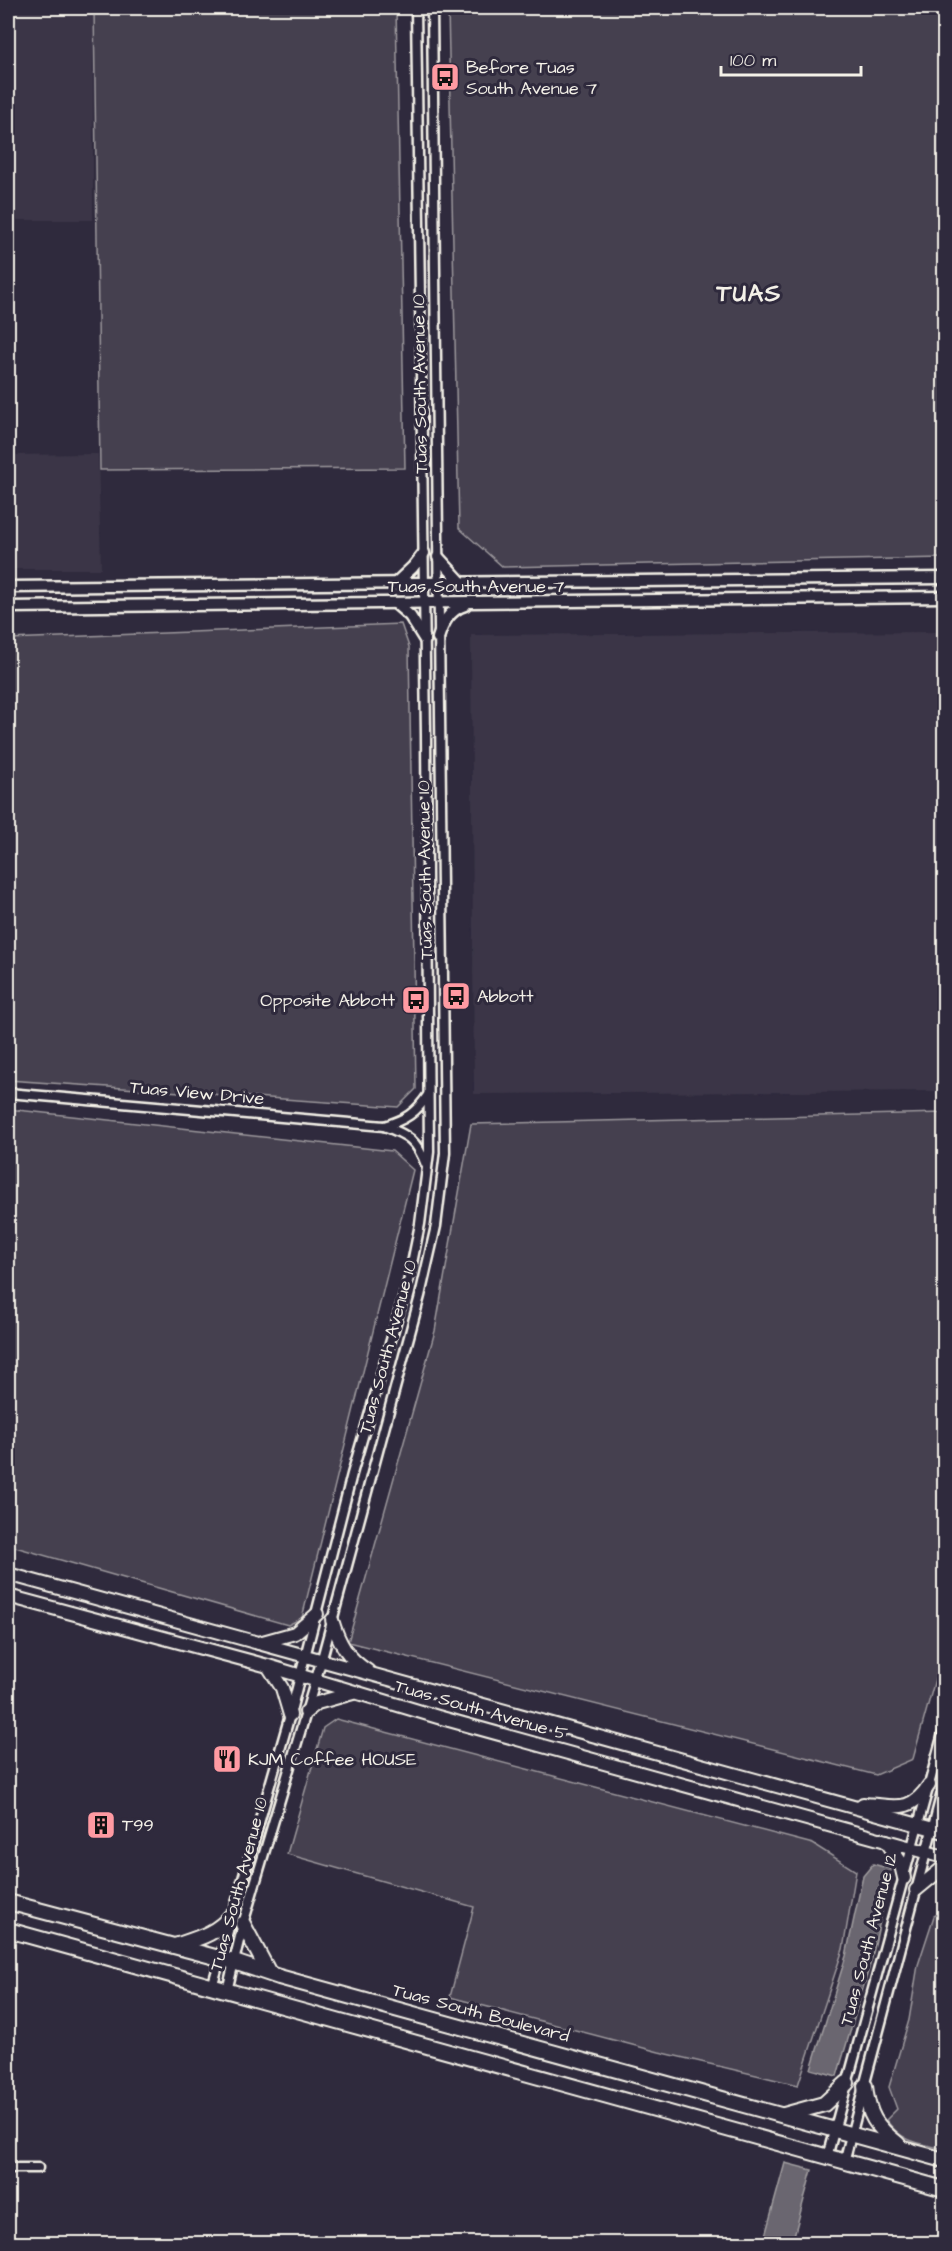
<svg xmlns="http://www.w3.org/2000/svg" width="952" height="2251" font-family="'Architects Daughter',sans-serif">
<style>
.built{fill:#3b3647}
.green{fill:#454050;stroke:#9c989c;stroke-width:1.5}
.water{fill:#6a6670;stroke:#a19ea0;stroke-width:1.5}
.lines{fill:none;stroke-linecap:round;stroke-linejoin:round}
.minor-casing{stroke:#f4f1e8;stroke-width:13}
.tertiary-casing{stroke:#f4f1e8;stroke-width:15}
.secondary-casing{stroke:#f4f1e8;stroke-width:16}
.primary-casing{stroke:#f4f1e8;stroke-width:18}
.minor{stroke:#2f2a3d;stroke-width:8}
.tertiary{stroke:#2f2a3d;stroke-width:10}
.secondary{stroke:#2f2a3d;stroke-width:12}
.primary{stroke:#2f2a3d;stroke-width:14}
.labels{text-anchor:middle;dominant-baseline:central;stroke-width:6;stroke-linejoin:round;paint-order:stroke}
.poi-label{font-size:18px;fill:#f4f1e8;stroke:#2f2a3d;text-anchor:start}
.street-label{font-size:18px;fill:#f4f1e8;stroke:#2f2a3d}
.district-label{font-size:24px;font-weight:bold;letter-spacing:1.5px;fill:#f4f1e8;stroke:#2f2a3d}
</style>
<rect width="100%" height="100%" fill="#2f2a3d"/>
<filter id="ink" filterUnits="userSpaceOnUse"><feTurbulence type="fractalNoise" baseFrequency=".0167" numOctaves="2"/><feDisplacementMap in="SourceGraphic" scale="12" xChannelSelector="R" yChannelSelector="G"/><feConvolveMatrix kernelMatrix="1 2 1 2 8 2 1 2 1" color-interpolation-filters="sRGB"/></filter>
<g filter="url(#ink)">
<g class="built">
<rect x="8" y="8" width="85" height="212"/>
<path d="M98,454l3,115h-93v-114z"/>
<path d="M944,632v459l-470,3 -3,-459z"/>
</g>
<g class="green">
<path d="M94,8h302l9,460 -305,2z"/>
<path d="M448,8h496v550l-441,9 -44,-39z"/>
<path d="M401,624l8,23 7,442 -18,18 -390,-27v-441z"/>
<path d="M8,1109l384,42 21,19 -111,448 -14,7 -280,-80z"/>
<path d="M944,1113v534l-31,112 -37,16 -528,-133 87,-311 36,-207z"/>
<path d="M336,1719l477,125 43,27 -13,78 -45,136 -139,-33 -209,-55 24,-90 -187,-53 36,-126z"/>
<path d="M944,1910v239c-26,-6 -41,-6 -58,-29l11,-11 -8,-22 20,-67 9,-55 16,-49z"/>
</g>
<g class="water">
<path d="M873,1864l18,5 -19,89 -35,118 -26,-7 35,-113 17,-80z"/>
<path d="M785,2163l27,7 -20,73h-29z"/>
</g>
<g class="lines">
<g class="minor-casing">
<g id="minor">
<path d="M8,1093l376,33c24,9 33,14 42,39"/>
<path d="M384,1126c21,-6 32,-13 44,-31"/>
<path d="M212,1987l78,-272 62,-241 57,-196 11,-54 9,-72 -3,-418 -10,-726"/>
<path d="M227,1991l16,-67 78,-262 99,-366 16,-70 9,-73 -13,-1145"/>
<path d="M827,2157l117,-427"/>
<path d="M844,2162l100,-377"/>
<path d="M8,2168h30"/>
</g>
</g>
<g class="tertiary-casing">
<g id="tertiary">
<path d="M438,557l22,24"/>
<path d="M397,582l16,-15 11,-14"/>
<path d="M8,587l936,-9"/>
<path d="M395,603l15,13 15,24"/>
<path d="M8,607l936,-10"/>
<path d="M438,638c5,-15 11,-28 27,-33"/>
</g>
</g>
<g class="secondary-casing">
<g id="secondary">
<path d="M8,1574l936,258"/>
<path d="M8,1596l260,70 170,51 506,140"/>
<path d="M332,1620c7,23 15,38 36,51"/>
<path d="M259,1643l36,-10 22,-19"/>
<path d="M268,1666l14,22 8,27"/>
<path d="M306,1712l11,-9 36,-10"/>
<path d="M863,1804c30,1 47,11 66,-19"/>
<path d="M886,1841l14,20 4,17"/>
<path d="M916,1890l28,-23"/>
</g>
</g>
<g class="primary-casing">
<g id="primary">
<path d="M8,1902l226,60 45,15 665,183"/>
<path d="M243,1924l26,49"/>
<path d="M8,1930l936,259"/>
<path d="M175,1946c24,-8 41,-12 57,-31"/>
<path d="M865,2086c3,29 11,41 33,58"/>
<path d="M784,2115l40,-11 23,-21"/>
</g>
</g>
<use href="#minor" class="minor"/>
<use href="#tertiary" class="tertiary"/>
<use href="#secondary" class="secondary"/>
<use href="#primary" class="primary"/>
</g>
</g>
<defs>
<g id="bus-square" transform="scale(1.5)"><rect x="-9" y="-9" width="18" height="18" rx="4" fill="#ff9aa2" stroke="#2f2a3d"/><path d="M-5-6H5V4H4V6H2V4H-2V6H-4V4H-5ZM-3.5-4V0h7V-4ZM-3.5 1.2v1.5H-2V1.2ZM2 1.2v1.5H3.5V1.2Z" fill="#111"/></g>
<g id="restaurant-square" transform="scale(1.5)"><rect x="-9" y="-9" width="18" height="18" rx="4" fill="#ff9aa2" stroke="#2f2a3d"/><path d="M-5-6h1v4h1v-4h1v4h1v-4h1v5L-1.5 .5V6h-2V.5L-5-1ZM5-6V6H3V1.5H1.5Q1.5-4 5-6Z" fill="#111"/></g>
<g id="building-square" transform="scale(1.5)"><rect x="-9" y="-9" width="18" height="18" rx="4" fill="#ff9aa2" stroke="#2f2a3d"/><path d="M-4-6H4V6H1V3H-1V6H-4ZM-2.5-4.3h1.7v1.8h-1.7ZM.8-4.3h1.7v1.8H.8ZM-2.5-1h1.7V.8h-1.7ZM.8-1h1.7V.8H.8Z" fill="#111"/></g>
</defs>
<g fill-rule="evenodd">
<use href="#bus-square" x="445" y="77"/>
<use href="#bus-square" x="456" y="996"/>
<use href="#bus-square" x="416" y="1000"/>
<use href="#restaurant-square" x="227" y="1759"/>
<use href="#building-square" x="101" y="1825"/>
</g>
<g class="labels">
<g class="poi-label">
<text x="466" y="67">Before Tuas<tspan x="466" dy="21">South Avenue 7</tspan></text>
<text x="477" y="996">Abbott</text>
<text x="395" y="1000" text-anchor="end">Opposite Abbott</text>
<text x="248" y="1759">KJM Coffee HOUSE</text>
<text x="122" y="1825">T99</text>
</g>
<g class="street-label">
<text transform="translate(420 384) rotate(-91)">Tuas South Avenue 10</text>
<text x="476" y="586">Tuas South Avenue 7</text>
<text transform="translate(425 870) rotate(-91)">Tuas South Avenue 10</text>
<text transform="translate(197 1093) rotate(5)">Tuas View Drive</text>
<text transform="translate(388 1347) rotate(-75)">Tuas South Avenue 10</text>
<text transform="translate(481 1710) rotate(16)">Tuas South Avenue 5</text>
<text transform="translate(239 1884) rotate(-75)">Tuas South Avenue 10</text>
<text transform="translate(869 1939) rotate(-75)">Tuas South Avenue 12</text>
<text transform="translate(481 2013) rotate(15)">Tuas South Boulevard</text>
</g>
<g class="district-label">
<text x="749" y="294">TUAS</text>
</g>
</g>
<rect width="952" height="2251" fill="none" stroke="#2f2a3d" stroke-width="30"/>
<rect x="15" y="15" width="922" height="2221" fill="none" stroke="#f4f1e8" stroke-width="2" filter="url(#ink)"/>
<path d="M721 66v9h140v-9" fill="none" stroke="#f4f1e8" stroke-width="3"/>
<text x="730" y="66" font-size="18" fill="#f4f1e8" stroke="#2f2a3d" stroke-width="4.5" paint-order="stroke">100 m</text>
</svg>
